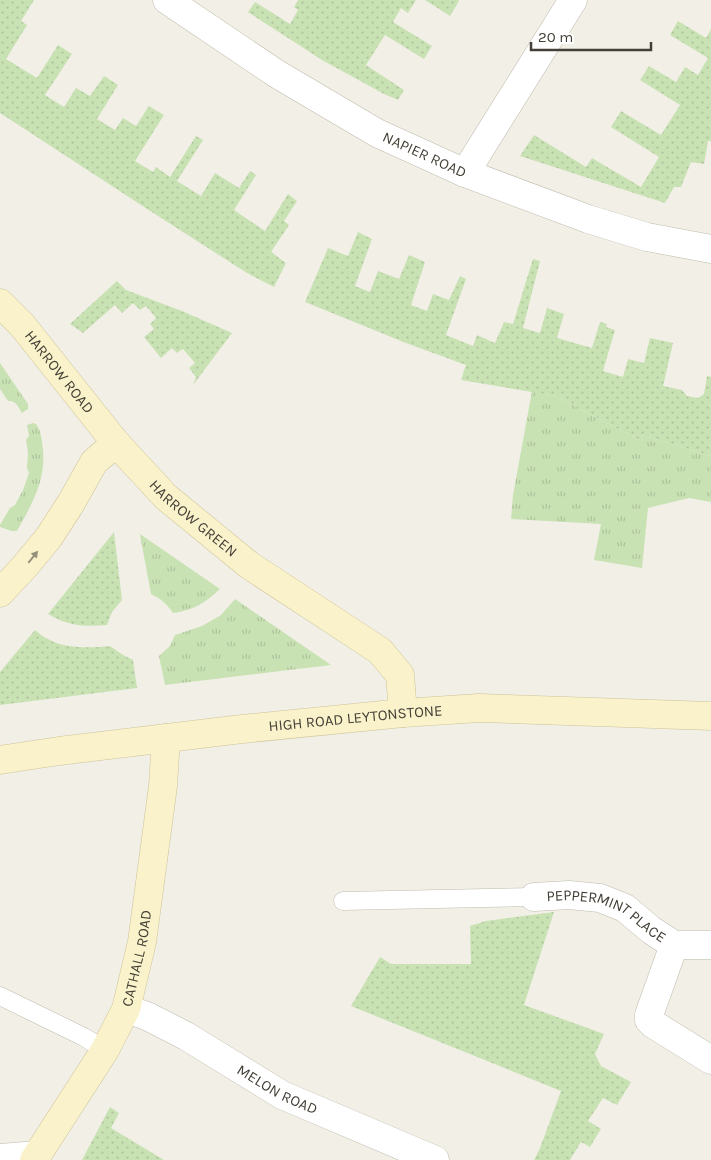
<svg xmlns="http://www.w3.org/2000/svg" width="711" height="1160" font-family="Karla,sans-serif">
<style>
.grass{fill:url(#grass-tufts)}
.park{fill:url(#park-dots)}
.lines{fill:none;stroke-linecap:round;stroke-linejoin:round}
.lane-casing{stroke:#bfbbad;stroke-width:19}
.street-casing{stroke:#bfbbad;stroke-width:29}
.secondary-casing{stroke:#cdc49b;stroke-width:29}
.lane{stroke:#fff;stroke-width:18}
.street{stroke:#fff;stroke-width:28}
.secondary{stroke:#f9f2ca;stroke-width:28}
.oneway{fill:#959079}
.labels{text-anchor:middle;dominant-baseline:central;stroke-width:5;stroke-linejoin:round;paint-order:stroke}
.street-label{font-size:15px;fill:#444037;stroke:#fff}
</style>
<defs>
<pattern id="grass-tufts" width="24" height="20" patternUnits="userSpaceOnUse" patternTransform="scale(1.25)"><rect width="24" height="20" fill="#c9e2b4"/><path d="M3 7l-1-3M5 7V3M7 7l1-3M15 17l-1-3M17 17v-4M19 17l1-3" fill="none" stroke="#aec39b"/></pattern>
<pattern id="park-dots" width="8" height="8" patternUnits="userSpaceOnUse" patternTransform="scale(1.25)"><rect width="8" height="8" fill="#c9e2b4"/><path d="M2 2h.1M6 6h.1" fill="none" stroke="#aec39b" stroke-width="1.8" stroke-linecap="round"/></pattern>
</defs>
<rect width="100%" height="100%" fill="#f2efe7"/>
<g class="grass">
<path d="M0,363l28,41v5l-6,4c-3,-5 -6,-13 -14,-12l-8,-12z"/>
<path d="M532,391l24,5 85,45 1,-6 69,21v46l-22,-4 -41,10 -6,60 -48,-8 7,-36 -90,-5 2,-24z"/>
<path d="M33,423l3,1c4,5 5,11 6,18 6,36 -9,60 -25,89h-5l-12,-4v-2l10,-17 5,-3 8,-15 6,-17 -2,-5 1,-15 -2,-13 3,-4 -2,-11z"/>
<path d="M140,535v-1l80,55c-15,14 -26,21 -47,24 -6,-9 -12,-14 -22,-19z"/>
<path d="M235,599l96,66 -166,20 -6,-29 11,-10 5,-11 27,-9 19,-11z"/>
</g>
<g class="park">
<path d="M0,0h34l-13,21 6,4 -21,34 31,19 21,-33 14,9 -27,41 19,12 12,-19 14,8 14,-20 14,9 -21,34 18,11 8,-12 13,8 13,-20 15,9 -29,46 18,11 3,-5 14,10 26,-41 7,4 -26,41 24,15 14,-23 24,15 11,-17 6,4 -22,35 31,21 23,-37 9,7 -13,20 5,4 -18,27 15,11 -12,24 -27,-14 -89,-57 -158,-103z"/>
<path d="M298,0h118l-8,13 -7,-5 -8,14 39,24 -8,13 -39,-24 -19,30 38,25 -6,10 -14,-6 -62,-34 -74,-48 7,-10 35,22 8,-14 -4,-3z"/>
<path d="M425,0h33l1,1 -9,15z"/>
<path d="M678,21l28,17 5,-9v112h-3l-4,23 -13,-2 -10,25h-7l-9,16 -145,-47 14,-21 52,32 6,-9 49,29 18,-30 -48,-30 10,-16 40,24 19,-30 -40,-25 9,-14 27,16 9,-15 13,8 10,-17 -38,-23z"/>
<path d="M358,232l14,7 -17,47 15,6 8,-21 21,8 10,-24 16,7 -14,43 16,6 6,-17 16,6 11,-24 6,3 -20,56 27,11 4,-11 18,8 9,-21 9,2 20,-65 7,2 -17,67 17,5 7,-25 17,6 -7,24 35,10 8,-26 7,2 -1,3 9,3 -12,41 20,6 5,-18 16,4 6,-25 23,5 -10,43 19,4 5,6 11,2 6,-4 3,-18 4,1v79l-69,-21 -1,6 -85,-45 -95,-16 5,-15 -60,-22 -101,-41 23,-54 20,8z"/>
<path d="M117,281l9,9 56,21 50,22 -39,52 3,-8 -7,-9 6,-5 -12,-14 -6,4 -5,-5 -11,10 -17,-21 10,-8 -4,-5 6,-6 -10,-12 -6,4 -7,-7 -11,10 -7,-8 -32,28 -13,-9z"/>
<path d="M114,532l8,68 -10,12 -5,13c-23,2 -39,1 -59,-11z"/>
<path d="M35,630c4,3 8,7 13,9 17,10 43,9 62,7l13,9 10,5 4,28 -137,17v-33z"/>
<path d="M554,912l-30,93 80,29 -9,20 6,12 30,16 -14,23 -14,-7 -15,23 13,8 -11,18 -9,-5 -11,18h-36l6,-12 21,-57 -210,-85 29,-49 11,7h80l-1,-38 16,-5z"/>
<path d="M110,1107l9,6 -8,15 53,32h-82z"/>
</g>
<g class="lines">
<g class="lane-casing">
<g id="lane">
<path d="M343,901l191,-4"/>
<path d="M0,996l84,41 21,13"/>
</g>
</g>
<g class="street-casing">
<g id="street">
<path id="s1" d="M167,0l110,74 100,59 88,40 123,46 59,18 64,12"/>
<path d="M465,173l108,-173"/>
<path id="s2" d="M534,897l35,-2 31,3 25,10 26,22 23,15h37"/>
<path d="M674,945l-25,70v5l4,4 58,36"/>
<path id="s3" d="M126,1009l21,7 39,20 96,59 153,65"/>
<path d="M0,1158l37,-3"/>
</g>
</g>
<g class="secondary-casing">
<g id="secondary">
<path id="s4" d="M0,303l22,22 94,118 50,54 83,68 131,86 20,24 3,38"/>
<path d="M0,593l26,-28 23,-28 22,-34 23,-41 22,-19"/>
<path id="s5" d="M0,760l59,-9 183,-22 161,-16 76,-5 232,8"/>
<path id="s6" d="M34,1160l71,-110 21,-41 16,-67 21,-156 3,-48"/>
</g>
</g>
<use href="#lane" class="lane"/>
<use href="#street" class="street"/>
<use href="#secondary" class="secondary"/>
</g>
<defs><path id="oneway-solid" d="M-6-.8H1V-3.2L6.5 0L1 3.2V.8H-6Z" transform="scale(1.25)"/></defs>
<use class="oneway" href="#oneway-solid" transform="translate(33 557) rotate(-51)"/>
<g class="labels">
<g class="street-label">
<text stroke="none"><textPath href="#s1" startOffset="301">NAPIER ROAD</textPath></text>
<text stroke="none"><textPath href="#s4" startOffset="91">HARROW ROAD</textPath></text>
<text stroke="none"><textPath href="#s4" startOffset="290">HARROW GREEN</textPath></text>
<text stroke="none"><textPath href="#s5" startOffset="358">HIGH ROAD LEYTONSTONE</textPath></text>
<text stroke="none"><textPath href="#s2" startOffset="78">PEPPERMINT PLACE</textPath></text>
<text stroke="none"><textPath href="#s6" startOffset="229">CATHALL ROAD</textPath></text>
<text stroke="none"><textPath href="#s3" startOffset="172">MELON ROAD</textPath></text>
</g>
</g>
<path d="M531 42v8h120v-8" fill="none" stroke="#444037" stroke-width="2.5"/>
<text x="538" y="42" font-size="15" fill="#444037" stroke="#ffffff" stroke-width="4" paint-order="stroke">20 m</text>
</svg>
